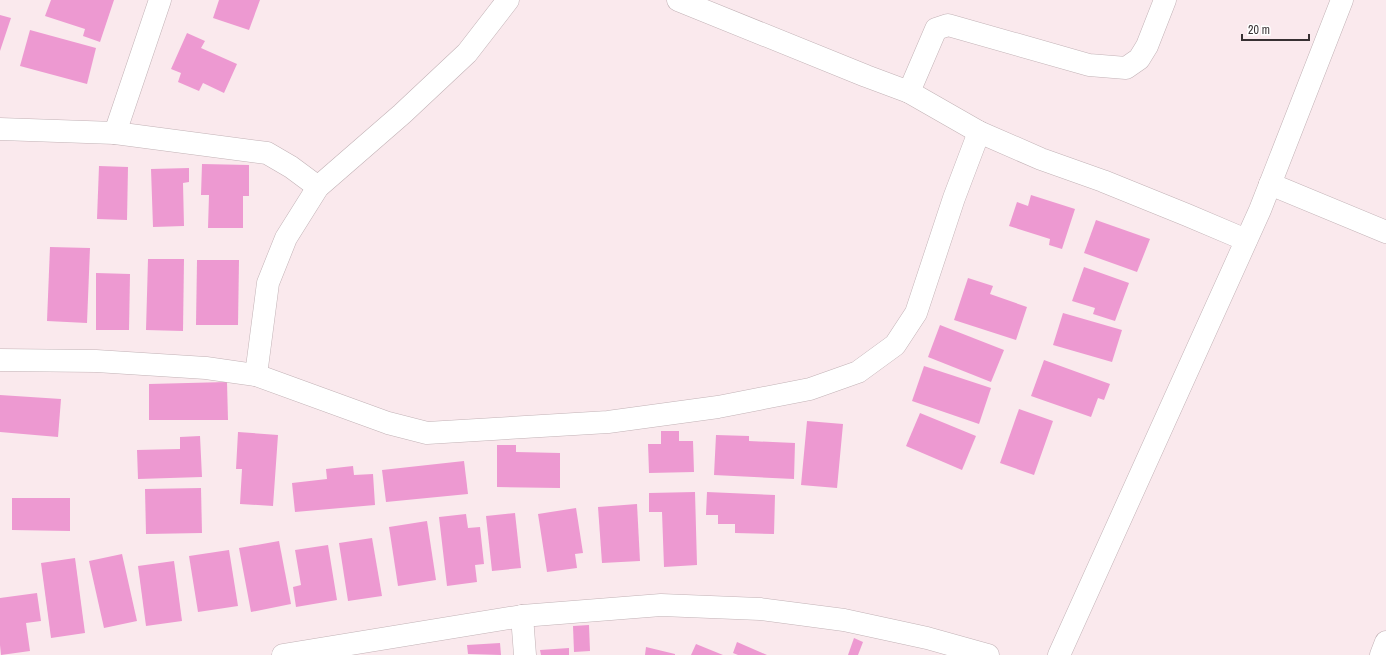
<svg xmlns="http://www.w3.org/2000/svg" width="1386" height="655" font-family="'Archivo Narrow',sans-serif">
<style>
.building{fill:#ed99d1}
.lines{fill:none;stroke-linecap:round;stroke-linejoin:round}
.minor-casing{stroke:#c2b2b6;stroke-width:23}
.tertiary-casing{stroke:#c2b2b6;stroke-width:23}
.minor{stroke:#fff;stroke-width:22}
.tertiary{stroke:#fff;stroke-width:22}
</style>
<rect width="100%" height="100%" fill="#fae9ed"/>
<g class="building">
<path d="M51,0h63l-14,42 -17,-6 2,-7 -40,-13z"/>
<path d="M219,0h41l-11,30 -36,-12z"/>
<path d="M0,15l11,3 -11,33z"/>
<path d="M30,30l66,18 -9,36 -67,-18z"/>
<path d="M187,33l18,8 -4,7 36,16 -13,29 -21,-10 -4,8 -21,-9 3,-9 -10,-4z"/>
<path d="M202,164l47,1v31h-6v32h-35l1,-33h-8z"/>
<path d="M99,166l29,1 -1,53 -30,-1z"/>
<path d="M189,168v14l-6,1 1,43 -31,1 -2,-58z"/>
<path d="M1031,195l44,14 -13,40 -13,-4 1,-6 -41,-13 8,-24 11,4z"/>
<path d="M1096,220l54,19 -13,33 -53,-19z"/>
<path d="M50,247l40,1 -3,75 -40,-2z"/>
<path d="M148,259h36l-1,72 -37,-1z"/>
<path d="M197,260h42l-1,65h-42z"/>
<path d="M1084,267l45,16 -14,38 -22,-7 2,-6 -23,-7z"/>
<path d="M96,273l34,1 -1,56h-33z"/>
<path d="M968,278l25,8 -3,8 37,13 -11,33 -62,-20z"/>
<path d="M1063,313l59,17 -10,32 -59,-17z"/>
<path d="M940,325l64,25 -13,32 -63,-25z"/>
<path d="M1044,360l66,24 -6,16 -6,-2 -7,19 -60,-21z"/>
<path d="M924,366l67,22 -12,36 -67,-23z"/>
<path d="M227,382l1,38h-79v-36z"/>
<path d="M0,395l61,4 -3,38 -58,-5z"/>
<path d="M1019,409l34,12 -19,54 -34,-12z"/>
<path d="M920,413l56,23 -14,34 -56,-24z"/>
<path d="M807,421l36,3 -6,64 -36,-3z"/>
<path d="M661,431h18v10h14l1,31 -45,1 -1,-29h13z"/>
<path d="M238,432l40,3 -5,71 -33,-2 2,-35h-6z"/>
<path d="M716,435l33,1v5l46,2 -1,36 -80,-4z"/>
<path d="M200,436l2,41 -64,2 -1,-29 43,-1v-12z"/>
<path d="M497,445h19v7l44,1v35l-63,-1z"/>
<path d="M464,461l4,33 -82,8 -4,-32z"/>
<path d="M353,466l1,9 19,-1 2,31 -80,7 -3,-29 35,-4 -1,-10z"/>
<path d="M201,488l1,45 -56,1 -1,-45z"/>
<path d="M695,492l2,73 -33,2 -2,-55h-13v-19z"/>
<path d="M707,492l68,3 -1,39 -39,-1v-9h-17v-9h-12z"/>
<path d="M12,498h58v33l-58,-1z"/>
<path d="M637,504l3,57 -38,2 -4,-56z"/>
<path d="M576,508l7,45 -8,1 2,14 -30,4 -9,-58z"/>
<path d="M515,513l6,55 -29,3 -6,-55z"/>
<path d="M466,514l2,14 12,-1 4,37 -9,1 2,17 -30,4 -8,-69z"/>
<path d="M427,521l9,59 -38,6 -9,-59z"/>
<path d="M372,538l10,58 -34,5 -9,-58z"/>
<path d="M279,541l12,63 -40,8 -12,-64z"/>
<path d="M328,545l9,55 -41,7 -3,-20 8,-2 -6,-35z"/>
<path d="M229,550l9,56 -40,6 -9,-56z"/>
<path d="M122,554l15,67 -33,7 -15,-67z"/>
<path d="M75,558l10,75 -34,5 -10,-75z"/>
<path d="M174,561l8,60 -36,5 -8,-60z"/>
<path d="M37,593l4,28 -15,2 4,28 -29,4 -1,-10v-47z"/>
<path d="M589,625l1,26 -16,1 -1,-26z"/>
<path d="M854,638l9,4 -5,13h-10z"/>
<path d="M737,642l30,13h-29l-5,-2z"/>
<path d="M500,643l1,12 -33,-1 -1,-9z"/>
<path d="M696,644l27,11h-32z"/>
<path d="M646,647l29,7v1h-30z"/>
<path d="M569,648v7h-28l-1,-5z"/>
</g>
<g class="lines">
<g class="minor-casing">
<g id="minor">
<path d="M678,0l188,76 43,16"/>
<path d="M1165,0l-18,46 -8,13 -13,9 -37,-3 -141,-40 -12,4 -27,63 70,40 62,27 62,22 84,34 59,25"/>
<path d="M0,129l115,4 152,20 24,14 27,20"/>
<path d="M115,133l45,-133"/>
<path d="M1270,184l116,48"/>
<path d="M0,360l96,1 110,7 50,7 132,48 39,10 181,-11 110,-15 92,-18 48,-17 37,-27 21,-32 38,-115 25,-66"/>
<path d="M256,375l12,-92 18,-45 32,-51 84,-73 65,-61 41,-53"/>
<path d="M522,616l3,39"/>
<path d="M283,655l239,-39 139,-11 99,4 84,11 83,18 61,17"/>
<path d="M1059,655l201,-445 82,-210"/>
</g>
</g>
<g class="tertiary-casing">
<path id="tertiary" d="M1381,655l5,-13"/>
</g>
<use href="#minor" class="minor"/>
<use href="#tertiary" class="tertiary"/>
</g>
<path d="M1242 34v6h67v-6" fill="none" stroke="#373032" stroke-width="2"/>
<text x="1248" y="34" font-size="12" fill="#373032" stroke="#ffffff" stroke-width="3" paint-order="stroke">20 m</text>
</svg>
